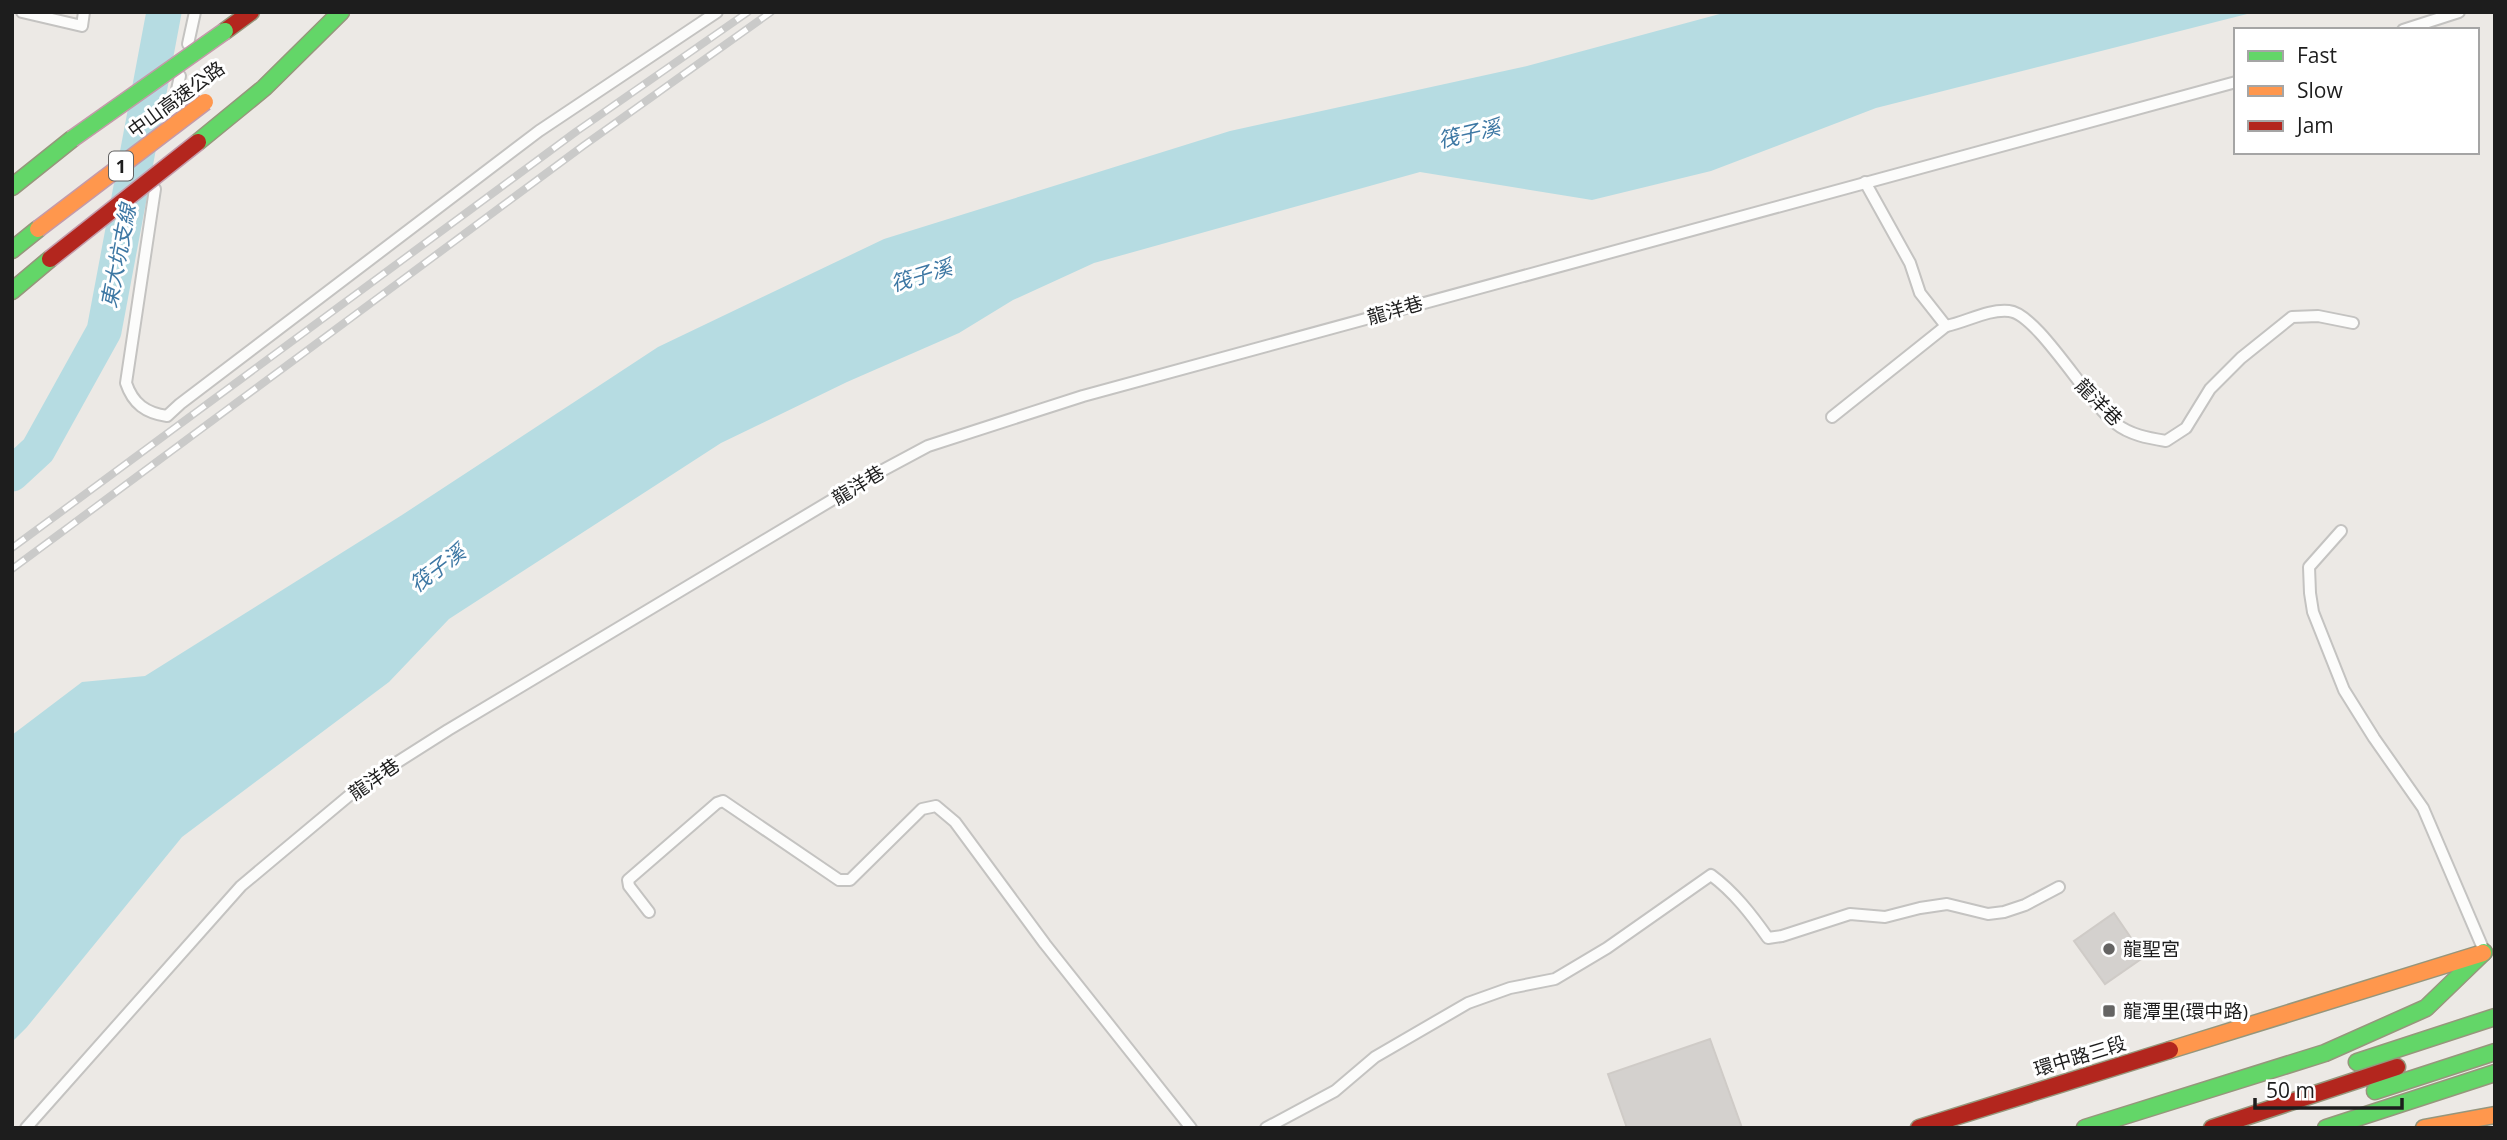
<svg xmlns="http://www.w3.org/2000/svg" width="2507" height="1140" font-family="'Open Sans','Noto Sans TC',sans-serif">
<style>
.water{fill:#b6dce2}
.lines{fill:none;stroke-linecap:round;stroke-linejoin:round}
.river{stroke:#b6dce2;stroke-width:35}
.building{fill:#d4d1ce;stroke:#cfcbc7;stroke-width:2}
.lane-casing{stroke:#c4c3c1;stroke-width:14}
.fast-casing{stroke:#96967c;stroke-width:19}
.slow-casing{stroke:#96967c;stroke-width:19}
.jam-casing{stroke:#96967c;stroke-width:19}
.lane{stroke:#fcfcfb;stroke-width:10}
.fast{stroke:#63d668;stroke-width:16}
.slow{stroke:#ff974d;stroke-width:16}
.jam{stroke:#b3261e;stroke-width:16}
.rail-casing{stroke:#cacac9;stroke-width:8}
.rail{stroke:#fff;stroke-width:5;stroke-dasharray:16;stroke-linecap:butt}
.fast-bridge-casing{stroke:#c49aa9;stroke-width:19;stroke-linecap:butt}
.slow-bridge-casing{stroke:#c49aa9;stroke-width:19;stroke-linecap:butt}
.jam-bridge-casing{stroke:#c49aa9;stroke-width:19;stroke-linecap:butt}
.fast-bridge{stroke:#63d668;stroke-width:16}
.slow-bridge{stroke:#ff974d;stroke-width:16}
.jam-bridge{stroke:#b3261e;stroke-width:16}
.poi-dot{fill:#656463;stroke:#fff;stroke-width:2.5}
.labels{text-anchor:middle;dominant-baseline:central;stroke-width:6;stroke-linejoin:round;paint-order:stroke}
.shield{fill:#fff;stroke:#616161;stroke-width:2}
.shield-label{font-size:18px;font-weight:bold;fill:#1d1d1d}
.street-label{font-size:19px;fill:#1d1d1d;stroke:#fff}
.poi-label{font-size:19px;fill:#1d1d1d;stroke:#fff;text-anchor:start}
.water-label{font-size:21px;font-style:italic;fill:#3e78a4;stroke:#fff}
</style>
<rect width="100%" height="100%" fill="#ece9e5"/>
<path class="water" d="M1727,12h528l-379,96 -165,63 -119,29 -172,-28 -326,91 -81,37 -54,33 -112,49 -126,61 -272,176 -60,63 -207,155 -155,190 -15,15v-307l70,-53 63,-6 257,-161 256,-168 226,-108 346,-108 297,-65z"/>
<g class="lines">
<path class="river" d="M12,474l26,-24 66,-119 60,-319"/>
</g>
<g class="building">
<path d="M2114,913l30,44 -39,27 -31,-43z"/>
<path d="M1710,1039l32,89h-115l-19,-54z"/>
</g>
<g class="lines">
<g class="lane-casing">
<g id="lane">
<path d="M22,12l60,14 2,-14"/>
<path d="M2403,30l56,-18"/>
<path d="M188,44l7,-32"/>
<path d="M172,112l8,-36"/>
<path d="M1865,182l45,81 10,30 26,33c21,-4 41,-17 63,-15 28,2 79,91 106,112 15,12 33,15 51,18l20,-13 24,-39 31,-31 51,-41 26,-1 35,7"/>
<path d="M155,189l-29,194c7,21 20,30 41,33l13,-12 359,-273 178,-119"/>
<path d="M1832,417l114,-91"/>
<path d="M2341,531l-32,36 1,26 3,19 31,78 30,48 49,70 59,138"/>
<path d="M649,912l-20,-26 -1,-6 89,-77 6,-2 116,79h11l72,-71 14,-3 19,16 90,122 146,184"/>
<path d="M26,1128l215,-242 122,-102 85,-54 424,-254 56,-30 155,-50 1153,-314"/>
<path d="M1266,1128l69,-37 40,-34 93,-54 42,-15 45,-9 52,-31 104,-73c23,17 40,39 57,63l14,-2 68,-22 35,3 35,-9 27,-4 41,10 16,-2 21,-7 34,-18"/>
</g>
</g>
<g class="fast-casing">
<g id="fast">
<path d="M198,142l66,-54 77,-76"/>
<path d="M12,187l60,-48"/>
<path d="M12,250l26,-21"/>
<path d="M12,291l38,-32"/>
<path d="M2357,1062l138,-45"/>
<path d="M2375,1091l120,-39"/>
<path d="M2085,1128l240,-75 101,-45 58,-56"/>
<path d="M2326,1128l169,-55"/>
</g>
</g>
<g class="slow-casing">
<g id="slow">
<path d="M2170,1050l313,-97"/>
<path d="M2424,1128l71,-13"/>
</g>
</g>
<g class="jam-casing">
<g id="jam">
<path d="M225,31l26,-19"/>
<path d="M1919,1128l251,-78"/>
<path d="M2212,1128l185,-61"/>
</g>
</g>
<use href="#lane" class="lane"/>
<use href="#fast" class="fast"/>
<use href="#slow" class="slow"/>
<use href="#jam" class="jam"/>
<g class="rail-casing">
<g id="rail">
<path d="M12,548l565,-417 171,-119"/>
<path d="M12,569l571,-423 188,-134"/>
</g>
</g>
<use href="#rail" class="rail"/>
<g class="fast-bridge-casing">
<path id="fast-bridge" d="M72,139l153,-108"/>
</g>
<g class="slow-bridge-casing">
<path id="slow-bridge" d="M38,229l167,-127"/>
</g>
<g class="jam-bridge-casing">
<path id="jam-bridge" d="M50,259l148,-117"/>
</g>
<use href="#fast-bridge" class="fast-bridge"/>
<use href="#slow-bridge" class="slow-bridge"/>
<use href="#jam-bridge" class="jam-bridge"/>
</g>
<g class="poi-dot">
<circle cx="2109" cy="949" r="7"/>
<rect x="2102" y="1004" width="14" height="14" rx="3.5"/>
</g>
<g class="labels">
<rect class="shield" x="109" y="151.5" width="24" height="29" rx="5"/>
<g class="shield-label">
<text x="121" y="166">1</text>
</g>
<g class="street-label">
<text transform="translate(176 99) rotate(-36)">中山高速公路</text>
<text transform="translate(1395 310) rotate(-16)">龍洋巷</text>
<text transform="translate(2099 402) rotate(45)">龍洋巷</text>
<text transform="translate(858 485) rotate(-31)">龍洋巷</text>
<text transform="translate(374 779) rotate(-35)">龍洋巷</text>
<text transform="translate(2080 1056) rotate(-17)">環中路三段</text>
</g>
<g class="poi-label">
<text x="2123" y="949">龍聖宮</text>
<text x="2123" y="1011">龍潭里(環中路)</text>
</g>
<g class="water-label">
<text transform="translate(1469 133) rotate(-13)">筏子溪</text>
<text transform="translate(118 256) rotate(-79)">東大坑支線</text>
<text transform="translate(921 275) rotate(-17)">筏子溪</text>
<text transform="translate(437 568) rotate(-37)">筏子溪</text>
</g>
</g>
<rect width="2507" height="1140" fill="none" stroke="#1d1d1d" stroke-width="28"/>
<rect x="2234" y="28" width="245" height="126" fill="#ffffff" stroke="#a5a5a5" stroke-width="2"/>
<rect x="2248" y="51" width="35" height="10" fill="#63d668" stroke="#a5a5a5" stroke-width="2"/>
<text x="2297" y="63" font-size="21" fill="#1d1d1d">Fast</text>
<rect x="2248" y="86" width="35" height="10" fill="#ff974d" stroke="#a5a5a5" stroke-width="2"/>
<text x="2297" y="98" font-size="21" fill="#1d1d1d">Slow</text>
<rect x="2248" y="121" width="35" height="10" fill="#b3261e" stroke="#a5a5a5" stroke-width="2"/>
<text x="2297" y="133" font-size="21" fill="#1d1d1d">Jam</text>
<path d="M2255 1098v10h147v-10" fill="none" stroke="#1d1d1d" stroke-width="3.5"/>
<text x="2266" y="1098" font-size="21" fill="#1d1d1d" stroke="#ffffff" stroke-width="5" paint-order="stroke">50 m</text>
</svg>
